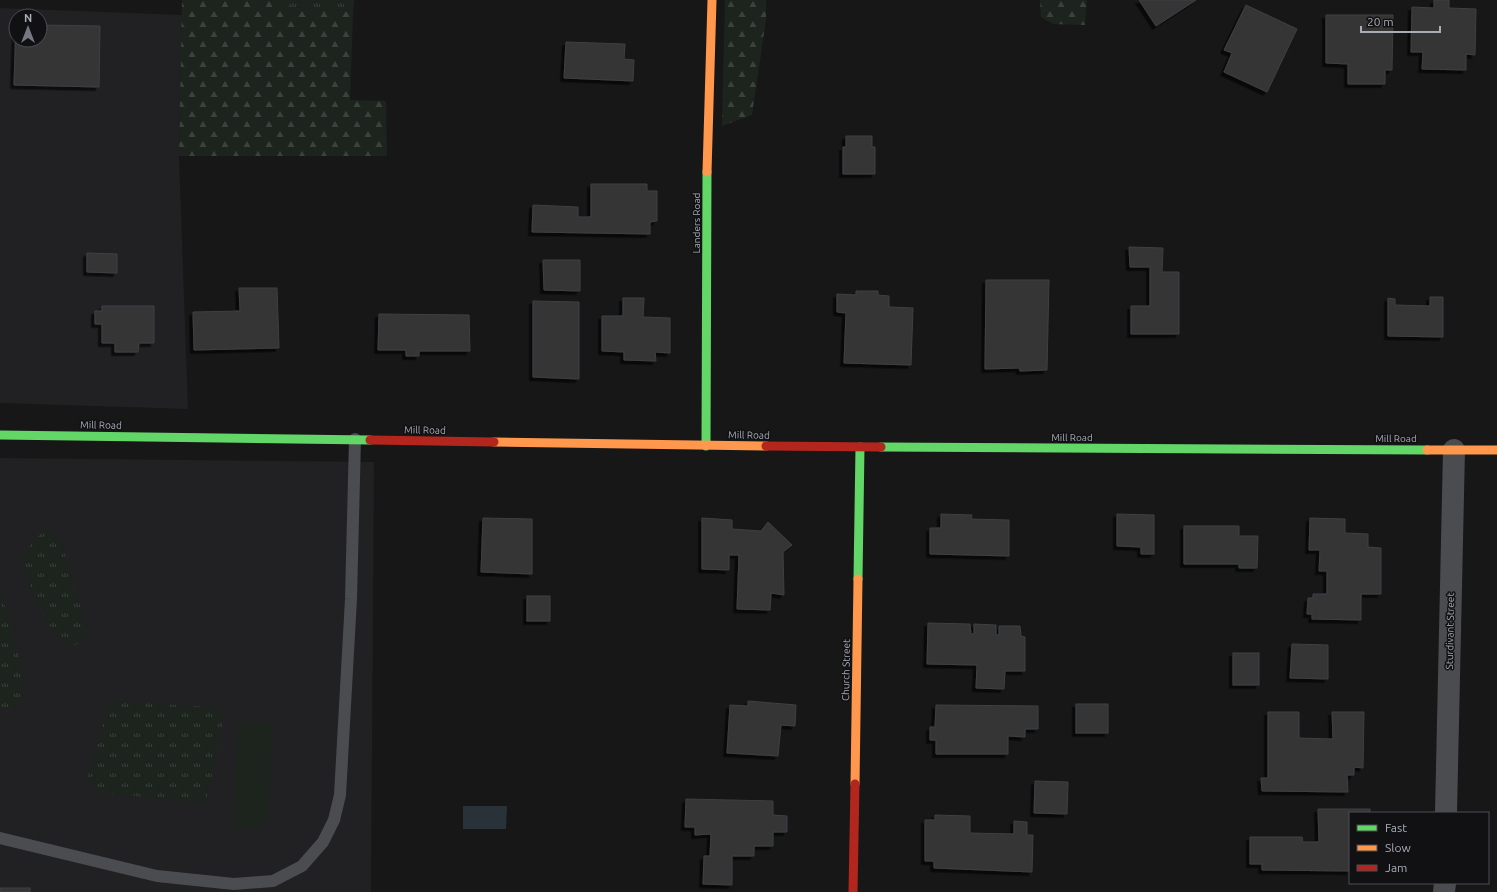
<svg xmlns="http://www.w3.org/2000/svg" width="1497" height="892" font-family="Ubuntu,sans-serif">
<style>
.built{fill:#212123;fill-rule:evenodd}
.grass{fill:url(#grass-tufts)}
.forest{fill:url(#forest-firs)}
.pitch{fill:#1d241e}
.water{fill:#2a3239}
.building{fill:#353536;stroke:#3f4043;filter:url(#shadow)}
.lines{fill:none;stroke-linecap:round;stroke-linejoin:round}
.lane{stroke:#4b4c50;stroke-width:12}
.street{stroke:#4b4c50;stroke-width:22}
.fast{stroke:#63d668;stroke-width:9}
.slow{stroke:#ff974d;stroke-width:9}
.jam{stroke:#b3261e;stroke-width:9}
.labels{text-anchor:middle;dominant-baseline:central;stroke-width:3;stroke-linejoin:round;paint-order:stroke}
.street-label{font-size:10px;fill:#a8adb8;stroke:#111113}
</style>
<defs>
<pattern id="grass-tufts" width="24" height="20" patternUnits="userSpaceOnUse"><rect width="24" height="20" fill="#1d241e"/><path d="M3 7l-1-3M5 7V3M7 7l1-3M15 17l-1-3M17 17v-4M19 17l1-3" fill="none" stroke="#3b413d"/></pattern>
<pattern id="forest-firs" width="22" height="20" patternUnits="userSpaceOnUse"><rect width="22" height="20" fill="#1d241e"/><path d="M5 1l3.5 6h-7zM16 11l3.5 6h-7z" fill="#3b413d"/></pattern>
<filter id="shadow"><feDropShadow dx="-3.5" dy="3.5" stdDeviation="0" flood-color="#0009"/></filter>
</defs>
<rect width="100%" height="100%" fill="#171717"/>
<g class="built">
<path d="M0,8l182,7 -3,141 9,253 -188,-6zM16,16h24v24h-24z"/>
<path d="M0,458l374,4 -3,430h-371z"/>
</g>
<g class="grass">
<path d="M279,0h75l-1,12 -71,-6z"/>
<path d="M44,532l9,1 9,11 25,86 -5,13 -18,5c-20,-32 -33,-53 -43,-91l18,-22z"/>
<path d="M0,589l24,85 -2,25 -9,10 -13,-1z"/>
<path d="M110,701l101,6 6,1 6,5v8l-16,77 -6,5 -102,-11 -13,-9z"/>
</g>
<g class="forest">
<path d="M182,0h97l3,6 71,6 -3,88 36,1 1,55h-208z"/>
<path d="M725,0h41v19l-14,96 -30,11z"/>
<path d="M1040,0h47l-2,25 -32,-1 -12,-7z"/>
</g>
<path class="pitch" d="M238,721l35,2 -5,99 -16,5 -19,2z"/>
<path class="water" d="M463,806h44l-1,23h-43z"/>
<g class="building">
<path d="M1139,0h57l-40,26z"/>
<path d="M1434,0h15v8l27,1 -1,46 -9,-1v16l-44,-1 1,-17h-12l1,-45 22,1z"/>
<path d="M1246,5l51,24 -30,63 -43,-20 8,-19 -8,-3z"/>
<path d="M1326,15h67l-1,55h-7v14h-37v-20l-22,-1z"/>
<path d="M16,24v16h24v-15l60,1 -1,61 -85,-2z"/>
<path d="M566,42l59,2 -1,15 10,1 -1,21 -69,-3z"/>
<path d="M846,136h26v11h3v27h-32v-27h3z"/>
<path d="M591,184h56v7h10v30l-7,1v12l-118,-2 1,-27 45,2v10h13z"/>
<path d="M1129,247l34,1 -1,24h17v62h-48v-28h19v-39h-20z"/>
<path d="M87,253l30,1v19l-30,-1z"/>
<path d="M543,260h37v31l-36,-1z"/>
<path d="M986,280h63l-2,90 -27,1 -1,-3 -34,1z"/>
<path d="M239,288h38l2,60 -85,2 -1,-38 47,-1z"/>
<path d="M856,291h22v4l11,1v11l24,1 -2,57 -67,-2 2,-50 -9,-1v-18l19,1z"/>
<path d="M1430,297h13v40l-55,-1v-38l7,1v6l35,1z"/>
<path d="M623,298h21l-1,19 27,1v35l-15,-1 1,9 -32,-1v-8l-22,-1v-35h21z"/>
<path d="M533,301l46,1v77l-46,-2z"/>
<path d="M102,306h52v37h-15l-1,9h-23v-9h-13v-19h-7v-13h7z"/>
<path d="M379,314l90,1 1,36h-51v5h-13v-6h-28z"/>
<path d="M941,514l31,1 -1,4 38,1v36l-79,-2v-26h11z"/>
<path d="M1117,514l37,1v39h-13v-7l-24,-1z"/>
<path d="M483,518l49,1v55l-51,-2z"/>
<path d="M702,518l30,2v9l29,2 7,-9 24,23 -9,7 1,43 -13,-2 -1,17 -33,-1 2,-54h-10v15l-27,-1z"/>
<path d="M1310,518l35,1v14l23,1v13l13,1v46h-20v26l-49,-1v-5h-5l1,-16h5v-4h14v-23h-8l1,-21h-11z"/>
<path d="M1184,526h55v10h19l-1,32h-18v-4h-55z"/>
<rect x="527" y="596" width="23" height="25"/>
<path d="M928,623l42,1 1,10h3v-10l22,1v10h3v-9h21l1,10 4,1v34h-20l-1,18 -28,-1 1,-23 -50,-1z"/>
<path d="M1292,644l36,1v34l-38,-1z"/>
<rect x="1233" y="653" width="26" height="32"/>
<path d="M748,701l48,4 -1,21 -14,-1 -3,31 -51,-3 3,-48 18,1z"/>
<rect x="1076" y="704" width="32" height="29"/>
<path d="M936,705l102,1v23h-13v8l-17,-1v18h-72v-14h-6v-13h5z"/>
<path d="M1268,712h31v26l34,1 -1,-27h32l-1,56 -9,-1v8h-7l1,17 -86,-1 -1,-13h7z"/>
<path d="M1035,781l33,1 -1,32 -33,-1z"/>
<path d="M686,799l87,2v14l14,1v16h-14v14h-19v10h-22v29l-29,-1 1,-28h6l1,-22 -16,1v-8h-10z"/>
<path d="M1318,809h52v4h-20v58l-88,-1v-6h-12v-27h52l1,5h16z"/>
<path d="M935,815l35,1v17l44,1v-13l13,1v13h6l-1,37 -98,-4v-7h-9v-41h10z"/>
<rect x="0" y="888" width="30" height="4"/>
</g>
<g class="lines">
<path class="lane" d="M0,838l157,38 77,8 39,-3 29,-15 21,-24 11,-22 6,-25 11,-196 4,-160"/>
<g class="street">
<path d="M1446,813l8,-363"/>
<path d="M1444,892l1,-9"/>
</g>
<g class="fast">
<path d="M0,435l370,5"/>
<path d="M706,446l1,-274"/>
<path d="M881,447l546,3"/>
<path d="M858,579l2,-132"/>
</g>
<g class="slow">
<path d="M707,172l5,-172"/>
<path d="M494,442l272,4"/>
<path d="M1427,450h70"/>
<path d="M855,784l3,-205"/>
</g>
<g class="jam">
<path d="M370,440l124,2"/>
<path d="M766,446l115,1"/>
<path d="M853,892l2,-108"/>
</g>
</g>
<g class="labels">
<g class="street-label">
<text transform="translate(696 223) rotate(-90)">Landers Road</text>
<text transform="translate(101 425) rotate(1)">Mill Road</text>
<text transform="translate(425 430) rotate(1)">Mill Road</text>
<text transform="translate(749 435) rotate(1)">Mill Road</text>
<text x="1072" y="437">Mill Road</text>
<text x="1396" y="438">Mill Road</text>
<text transform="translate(1450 631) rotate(-89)">Sturdivant Street</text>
<text transform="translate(846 670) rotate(-89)">Church Street</text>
</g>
</g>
<rect x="1349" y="812" width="140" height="72" fill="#111113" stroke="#4d4f55"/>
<rect x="1357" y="825" width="20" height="6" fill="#63d668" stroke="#4d4f55"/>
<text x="1385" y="832" font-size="12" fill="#a8adb8">Fast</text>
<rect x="1357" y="845" width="20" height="6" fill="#ff974d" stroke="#4d4f55"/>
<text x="1385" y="852" font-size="12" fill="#a8adb8">Slow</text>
<rect x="1357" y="865" width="20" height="6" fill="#b3261e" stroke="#4d4f55"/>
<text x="1385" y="872" font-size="12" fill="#a8adb8">Jam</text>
<g transform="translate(28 28)"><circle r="19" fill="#111113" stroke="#4d4f55"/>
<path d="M0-3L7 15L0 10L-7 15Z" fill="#757880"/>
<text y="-6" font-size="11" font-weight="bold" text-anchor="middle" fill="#a8adb8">N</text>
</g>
<path d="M1361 26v6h79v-6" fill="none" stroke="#a8adb8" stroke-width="2"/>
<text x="1367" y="26" font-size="12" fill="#a8adb8" stroke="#111113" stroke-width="3" paint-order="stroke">20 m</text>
</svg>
